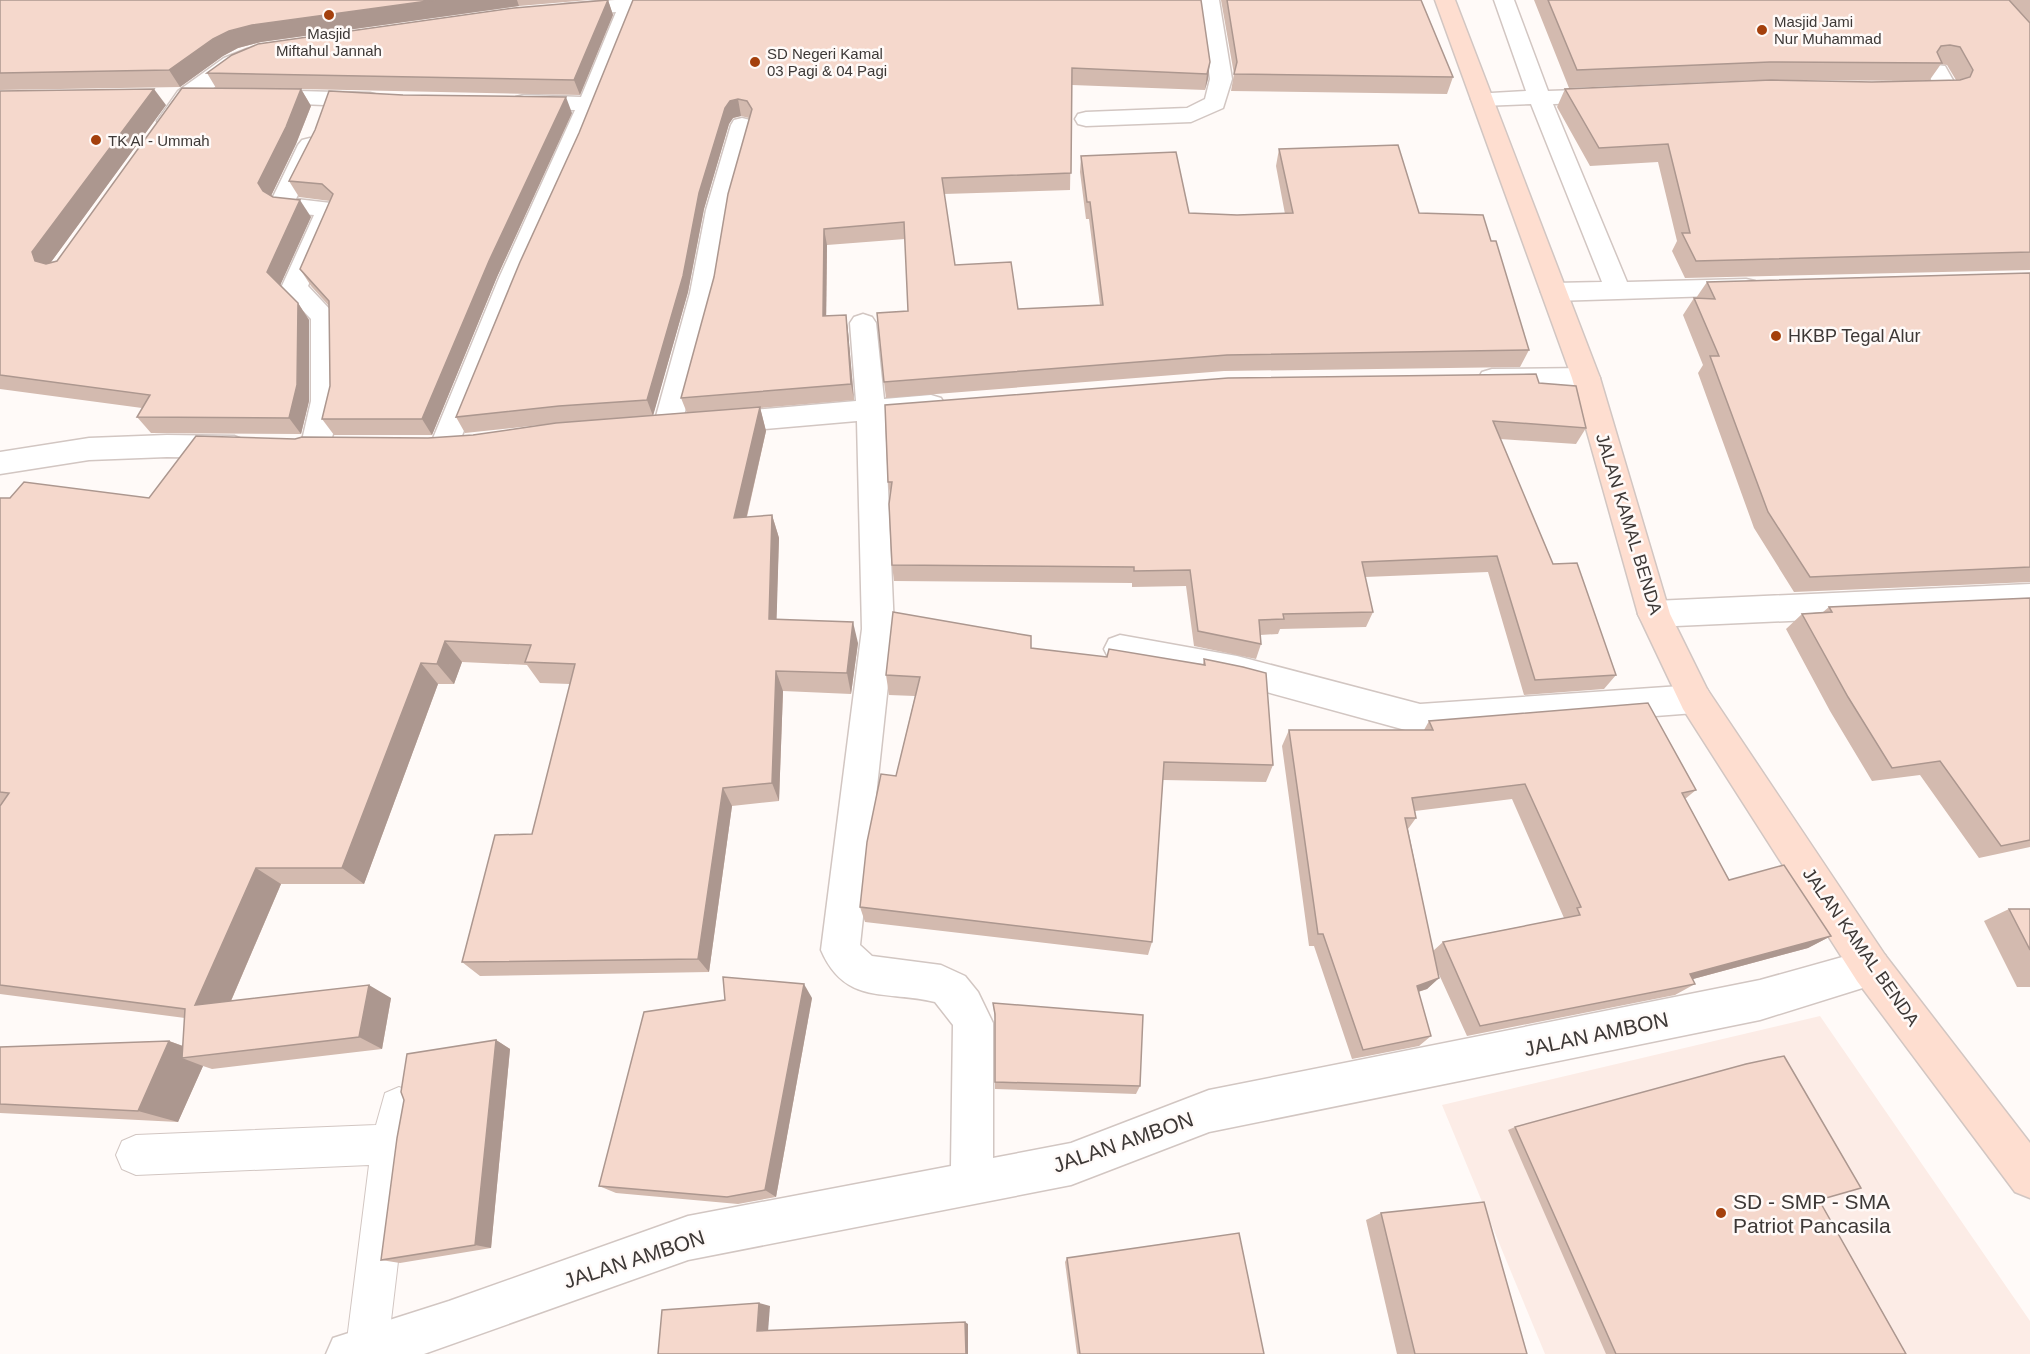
<svg xmlns="http://www.w3.org/2000/svg" width="2030" height="1354" font-family="Helvetica,sans-serif">
<style>
.built{fill:#fcece6}
.lines{fill:none;stroke-linecap:round;stroke-linejoin:round}
.service-casing{stroke:#d2c6c2;stroke-width:2}
.minor-casing{stroke:#d2c6c2;stroke-width:3}
.secondary-casing{stroke:#d2c6c2;stroke-width:3}
.service{fill:#fff;fill-rule:evenodd}
.minor{fill:#fff;fill-rule:evenodd}
.secondary{fill:#feded0;fill-rule:evenodd}
.wall{fill:#d3baaf;fill-rule:evenodd}
.shaded-wall{fill:#ac978f}
.building{fill:#f5d8cc;stroke:#ac978f;stroke-width:1.5}
.poi-dot{fill:#a4400c;stroke:#fffaf8;stroke-width:2}
.labels{text-anchor:middle;dominant-baseline:central;stroke-width:5;stroke-linejoin:round;paint-order:stroke}
.far-poi-label{font-size:15px;fill:#3d3836;stroke:#fffaf8;text-anchor:start}
.poi-label{font-size:18px;fill:#3d3836;stroke:#fffaf8;text-anchor:start}
.street-label{font-size:18px;fill:#3d3836;stroke:#fffaf8}
.near-street-label{font-size:21px;fill:#3d3836;stroke:#fffaf8}
.near-poi-label{font-size:21px;fill:#3d3836;stroke:#fffaf8;text-anchor:start}
</style>
<rect width="100%" height="100%" fill="#fffaf8"/>
<path class="built" d="M1820,1016l210,305v33h-485l-103,-249z"/>
<g class="lines">
<g class="service-casing">
<path id="service" d="M399,1087l14,6 6,14 -7,37 -25,210h-38l-3,-6 23,-183 -233,10 -14,-6 -6,-14 6,-14 14,-6 240,-10 9,-32z"/>
</g>
<g class="minor-casing">
<g id="minor">
<path d="M615,0h89l-3,4 -7,2 -57,5 -54,138 -58,129 -68,170 -4,7 -10,4 -10,-4 -4,-7 70,-170 76,-168 -51,-1 -8,-2 -3,-5 3,-5 8,-2 57,2 35,-85 -51,4 -7,-2 -3,-4 3,-4 7,-2z"/>
<path d="M1199,0h20l13,79 -9,29 -32,14 -105,4 -8,-2 -3,-5 3,-5 8,-2 101,-4 18,-9 5,-20z"/>
<path d="M1494,0h20l34,91 59,-2 8,2 3,5 -3,5 -8,2 -54,1 74,178 119,-3 9,2 4,6 -4,6 -9,2 -192,6 -9,-3 -4,-6 4,-6 9,-3 48,-1 -71,-178 -49,2 -8,-2 -3,-5 3,-5 52,-3z"/>
<path d="M247,49l8,1 3,5 -3,5 -61,41 -18,25 -8,2 -8,-2 -3,-5 21,-30 46,-33z"/>
<path d="M1937,65l8,1 13,23 -3,5 -42,3 -8,-2 -3,-5 3,-5 28,-2 -7,-12 3,-5z"/>
<path d="M263,90l107,3 8,2 3,5 -3,5 -8,2 -115,-5 -3,-5 3,-5z"/>
<path d="M742,118l8,2 3,5 -23,85 -14,83 -35,134 -4,7 -10,3 -10,-3 -4,-7 37,-134 16,-83 25,-85 3,-5z"/>
<path d="M310,138l8,2 4,5 -26,54 35,4 9,8 -32,75 29,31c1,43 9,101 -13,139l-10,4 -10,-4 -4,-7 11,-48v-82l-30,-31 33,-73c-15,-1 -34,0 -43,-14l27,-56 4,-5z"/>
<path d="M863,314l9,3 4,6 8,76 47,-4 10,3 4,7 -4,7 -56,7 9,210 -34,316 12,11 69,9 24,11 13,16 15,31v135l78,-15 138,-53 551,-110 111,-31 14,6 5,13 -5,13 -125,39 -551,112 -138,53 -383,75 -264,94h-98l7,-16 116,-37 239,-85 263,-50 2,-141 -18,-23c-48,-12 -90,4 -114,-52l41,-321 -5,-208 -138,12 -10,-3 -4,-7 4,-7 10,-3 137,-12 -6,-78 4,-6z"/>
<path d="M1586,368l10,3 4,7 -4,7 -10,3 -94,1 -10,-3 -4,-7 4,-7 10,-3z"/>
<path d="M167,435l67,1 10,4 4,7 -4,7 -10,4 -67,-1 -78,3 -89,14v-22l89,-14z"/>
<path d="M2030,584v26l-376,17 -11,-4 -5,-9 5,-9 11,-4z"/>
<path d="M1120,635l117,21 183,48 275,-19 12,4 5,10 -5,10 -12,4 -275,21 -183,-50 -128,-25 -5,-10 5,-10z"/>
</g>
</g>
<g class="secondary-casing">
<path id="secondary" d="M1435,0h20l145,378 70,236 37,75 178,266 145,188v55l-15,-6 -158,-211 -174,-272 -45,-95 -66,-236z"/>
</g>
<use href="#service" class="service"/>
<use href="#minor" class="minor"/>
<use href="#secondary" class="secondary"/>
</g>
<g class="wall">
<path d="M0,0h589l-70,6 -258,36 -23,6 -15,8 -43,31 -180,3z"/>
<path d="M608,0l5,15 -33,80 -279,-6 10,17 -15,38 -25,52 40,21 -31,68 18,18 11,17v81l-8,33 -150,-1 -14,-16 5,-9 -142,-19v-298l166,14 -115,157 6,-1 243,-172 -84,-1 -9,-15z"/>
<path d="M1201,0l7,79 -3,11 -133,-5 -2,105 -126,4 11,71 63,44 82,-4 -11,-86h-3l-6,-47 1,-16 108,57 48,2 48,-1 -9,-48 3,-17 140,64 72,28 38,109 -9,17 -296,4 -338,27 -2,-16 24,-71 -3,-72 -78,6 -1,71 20,-1 2,16 6,69 -94,8 6,23 -19,86 25,-2 7,23 -3,81 82,24 -7,51 -68,-3 -4,110 -47,5 -23,166 -229,4 -18,-14 70,-128 38,-150 -30,-1 -13,-18 -65,-3 -8,22h-16l-74,200h-83l-50,117 160,-3 -9,51 -170,20 -9,-3 -25,56 -178,-9v-66l169,-6 14,5 2,-28 -185,-24v-496h149l146,-59 133,-1 45,-3 67,-10 -75,8 -9,-16 123,-284zM741,116l8,2 -35,159 -33,121 6,15 -34,2 35,-123 16,-83 25,-85 4,-6z"/>
<path d="M1221,0h200l32,77 -6,17 -216,-3 3,-17z"/>
<path d="M1534,0h496v270l-345,8 -13,-27 5,-10 -19,-79 -68,4 -33,-59 8,-18 391,-9 -9,-15 -6,-1 -12,17 -169,-1 -191,8z"/>
<path d="M572,113l-75,164 -65,158h-98l-12,-16 8,-33 -1,-80 -18,-20 -11,-17 30,-68 -31,-4 -10,-16z"/>
<path d="M2030,273v309l-236,10 -40,-64 -56,-155 5,-8 -20,-50 11,-17h2l11,-16z"/>
<path d="M1539,383l47,45 -10,16 -76,-5 53,125 63,111 -12,14 -80,6 -36,-123 -123,5 8,35 -7,15 -86,2 -2,5 -18,1 1,9 -5,15 -62,-13 -8,-60 -54,1v-4l-238,-2 -2,-16 -2,-70 -2,-13z"/>
<path d="M2030,598v249l-51,11 -59,-83 -48,6 -42,-70 -44,-82 16,-15 21,-2 6,-5z"/>
<path d="M1031,648l76,9 96,7 1,-5 69,106 -7,17 -103,-2 -11,162 -4,13 -283,-33 -5,-15 36,-131 19,-80 -26,-1 -3,-20z"/>
<path d="M1429,721l267,69 -11,9 44,81 102,56 -23,12 -115,31 2,5 -20,11 -208,41 -30,-66 2,8 -12,11 -9,3 13,44 -12,10 -67,13 -38,-113h-5l-27,-200 7,-16h135zM1512,799l52,119 -121,24 -10,9 -25,-122 8,-11 -1,-7z"/>
<path d="M2009,909h21v78h-13l-33,-66z"/>
<path d="M812,998l-36,199 -38,7 -122,-11 -17,-7z"/>
<path d="M993,1003l147,83 -4,8 -141,-5v-70z"/>
<path d="M496,1040l14,9 -19,199 -91,15 -19,-3 23,-160z"/>
<path d="M1515,1127l304,73 87,154h-300l-98,-224z"/>
<path d="M1381,1213l146,141h-130l-31,-134z"/>
<path d="M1067,1258l197,96h-187l-12,-92z"/>
</g>
<g class="shaded-wall">
<path d="M435,0h82l2,6 -258,36 -23,6 -15,8 -43,31 -11,-17 44,-31 16,-8 23,-6z"/>
<path d="M608,0l5,15 -33,80 -6,-15z"/>
<path d="M1210,62l-2,17 -3,11 2,-16z"/>
<path d="M154,89l12,16 -120,164 -11,-8 -3,-9z"/>
<path d="M301,89l10,17 -15,38 -27,56 -11,-17z"/>
<path d="M566,97l6,16 -75,164 -65,158 -10,-16 67,-158z"/>
<path d="M738,99l3,17 -8,2 -4,6 -25,85 -16,83 -35,124 -6,-16 52,-207 26,-85 5,-7z"/>
<path d="M300,200l11,17 -32,71 -12,-16z"/>
<path d="M824,229l3,16 -1,87 -3,-16z"/>
<path d="M298,303l11,17v81l-8,33 -12,-16z"/>
<path d="M846,315l2,16 6,69 -3,-16z"/>
<path d="M760,407l6,24 -25,110 -7,-23z"/>
<path d="M772,515l7,23 -3,102 -7,-21z"/>
<path d="M853,622l5,21 -7,51 -4,-21z"/>
<path d="M445,641l17,21 -8,22 -17,-20z"/>
<path d="M421,663l17,21 -74,200 -22,-16z"/>
<path d="M776,671l7,20 -4,110 -7,-18z"/>
<path d="M723,788l9,18 -23,166 -11,-13z"/>
<path d="M256,868l25,16 -57,133 -29,-12z"/>
<path d="M1831,936l-23,12 -137,37 19,-11z"/>
<path d="M1439,978l-12,11 -22,7 12,-10z"/>
<path d="M804,984l8,14 -36,199 -11,-7z"/>
<path d="M369,985l22,13 -9,51 -23,-12z"/>
<path d="M496,1040l14,9 -19,199 -16,-3z"/>
<path d="M169,1041l38,14 -25,3 21,8 -25,56 -40,-11z"/>
<path d="M759,1303l11,3 -2,26 -11,-1z"/>
<path d="M965,1322l3,2v30h-2z"/>
</g>
<g class="building">
<path d="M0,0h435l-183,25 -23,6 -16,8 -44,31 -169,3z"/>
<path d="M608,0l-34,80 -367,-7 25,-18 26,-11 256,-36z"/>
<path d="M633,0h568l9,62 -3,12 -135,-6 -1,105 -129,5 13,87 56,-3 7,47 85,-4 -13,-103h-3l-6,-46 95,-4 13,61 48,2 56,-2 -14,-64 119,-4 21,68 64,2 8,26h5l33,109 -302,5 -343,27 -7,-69 31,-2 -4,-89 -80,7 -1,87 23,-1 5,69 -170,14 33,-121 14,-83 24,-85 -5,-8 -9,-2 -8,2 -5,7 -26,85 -16,83 -36,124 -88,6 -103,11 64,-155 59,-129z"/>
<path d="M1227,0h194l32,77 -219,-3 3,-12z"/>
<path d="M1548,0h461l21,23v229l-334,9 -14,-28h8l-22,-89 -69,4 -34,-59 206,-9 101,2 88,-2 10,-3 3,-7 -13,-23 -10,-2 -9,1 -4,6 5,11 -172,-1 -193,8z"/>
<path d="M182,88l119,1 -15,38 -28,56 5,8 10,6 27,3 -33,72 31,31 -1,82 -8,33 -152,-1 13,-22 -150,-20v-284l154,-2 -122,163 3,9 11,3 11,-3z"/>
<path d="M329,91l74,4 163,2 -77,164 -67,158h-100l8,-33 -1,-85 -29,-32 33,-75 -11,-10 -33,-3 26,-51z"/>
<path d="M2030,273v294l-220,10 -42,-65 -58,-156h9l-25,-58 21,1 -8,-17z"/>
<path d="M1536,374l3,9 37,3 10,42 -93,-7 60,143 24,-1 39,112 -81,5 -38,-124 -135,6 11,50 -90,2 1,5 -25,1 2,24 -63,-13 -8,-61 -56,1v-4l-242,-2 -3,-61 3,-22h-4l-3,-77 343,-27z"/>
<path d="M760,407l-26,111 38,-3 -3,104 84,3 -6,51 -71,-2 -4,112 -49,5 -25,171 -236,3 33,-127 37,-1 43,-170 -50,-2 6,-17 -86,-4 -8,23 -16,-1 -79,205h-86l-61,137 174,-20 -10,52 -177,21 3,-49 -185,-24v-179l9,-13 -9,-1v-294h10l14,-16 125,16 47,-62 99,3 7,-2 126,1 45,-3 83,-12z"/>
<path d="M2030,598v242l-29,6 -61,-85 -48,7 -44,-71 -46,-83 30,-2 -3,-5z"/>
<path d="M893,612l138,24v12l76,9 2,-8 96,16 -1,-6 39,8 23,6 7,92 -109,-3 -12,180 -292,-35 7,-65 14,-68 15,2 24,-99 -34,-2z"/>
<path d="M1648,703l48,87 -14,3 47,87 55,-15 47,71 -141,38 5,10 -215,42 -37,-84 137,-27 -3,-7 4,-1 -56,-123 -113,14 4,20h-11l34,160 -22,8 14,50 -68,14 -40,-116h-5l-29,-204h144l-4,-9z"/>
<path d="M2009,909h21v41z"/>
<path d="M723,977l81,7 -39,206 -38,7 -128,-11 45,-174 81,-12z"/>
<path d="M993,1003l150,12 -3,71 -145,-4v-68z"/>
<path d="M496,1040l-21,205 -94,15 16,-122 7,-38 -3,-8 6,-38z"/>
<path d="M169,1041l-31,70 -138,-7v-57z"/>
<path d="M1784,1056l77,132 -42,12 87,154h-290l-101,-227 231,-63z"/>
<path d="M1484,1202l43,152h-112l-34,-141z"/>
<path d="M1239,1233l25,121h-184l-13,-96z"/>
<path d="M759,1303l-2,28 208,-9 1,32h-308l4,-44z"/>
</g>
<g class="poi-dot">
<circle cx="329" cy="15" r="6"/>
<circle cx="1762" cy="30" r="6"/>
<circle cx="755" cy="62" r="6"/>
<circle cx="96" cy="140" r="6"/>
<circle cx="1776" cy="336" r="6"/>
<circle cx="1721" cy="1213" r="6"/>
</g>
<g class="labels">
<g class="far-poi-label">
<text x="1774" y="21">Masjid Jami<tspan x="1774" dy="17">Nur Muhammad</tspan></text>
<text x="329" y="33" text-anchor="middle">Masjid<tspan x="329" dy="17">Miftahul Jannah</tspan></text>
<text x="767" y="53">SD Negeri Kamal<tspan x="767" dy="17">03 Pagi &amp; 04 Pagi</tspan></text>
<text x="108" y="140">TK Al - Ummah</text>
</g>
<g class="poi-label">
<text x="1788" y="336">HKBP Tegal Alur</text>
</g>
<g class="street-label">
<text transform="translate(1629 524) rotate(73)">JALAN KAMAL BENDA</text>
<text transform="translate(1861 947) rotate(55)">JALAN KAMAL BENDA</text>
</g>
<g class="near-street-label">
<text transform="translate(1596 1034) rotate(-12)">JALAN AMBON</text>
<text transform="translate(1123 1142) rotate(-19)">JALAN AMBON</text>
<text transform="translate(634 1259) rotate(-18)">JALAN AMBON</text>
</g>
<g class="near-poi-label">
<text x="1733" y="1201">SD - SMP - SMA<tspan x="1733" dy="24">Patriot Pancasila</tspan></text>
</g>
</g>
</svg>
